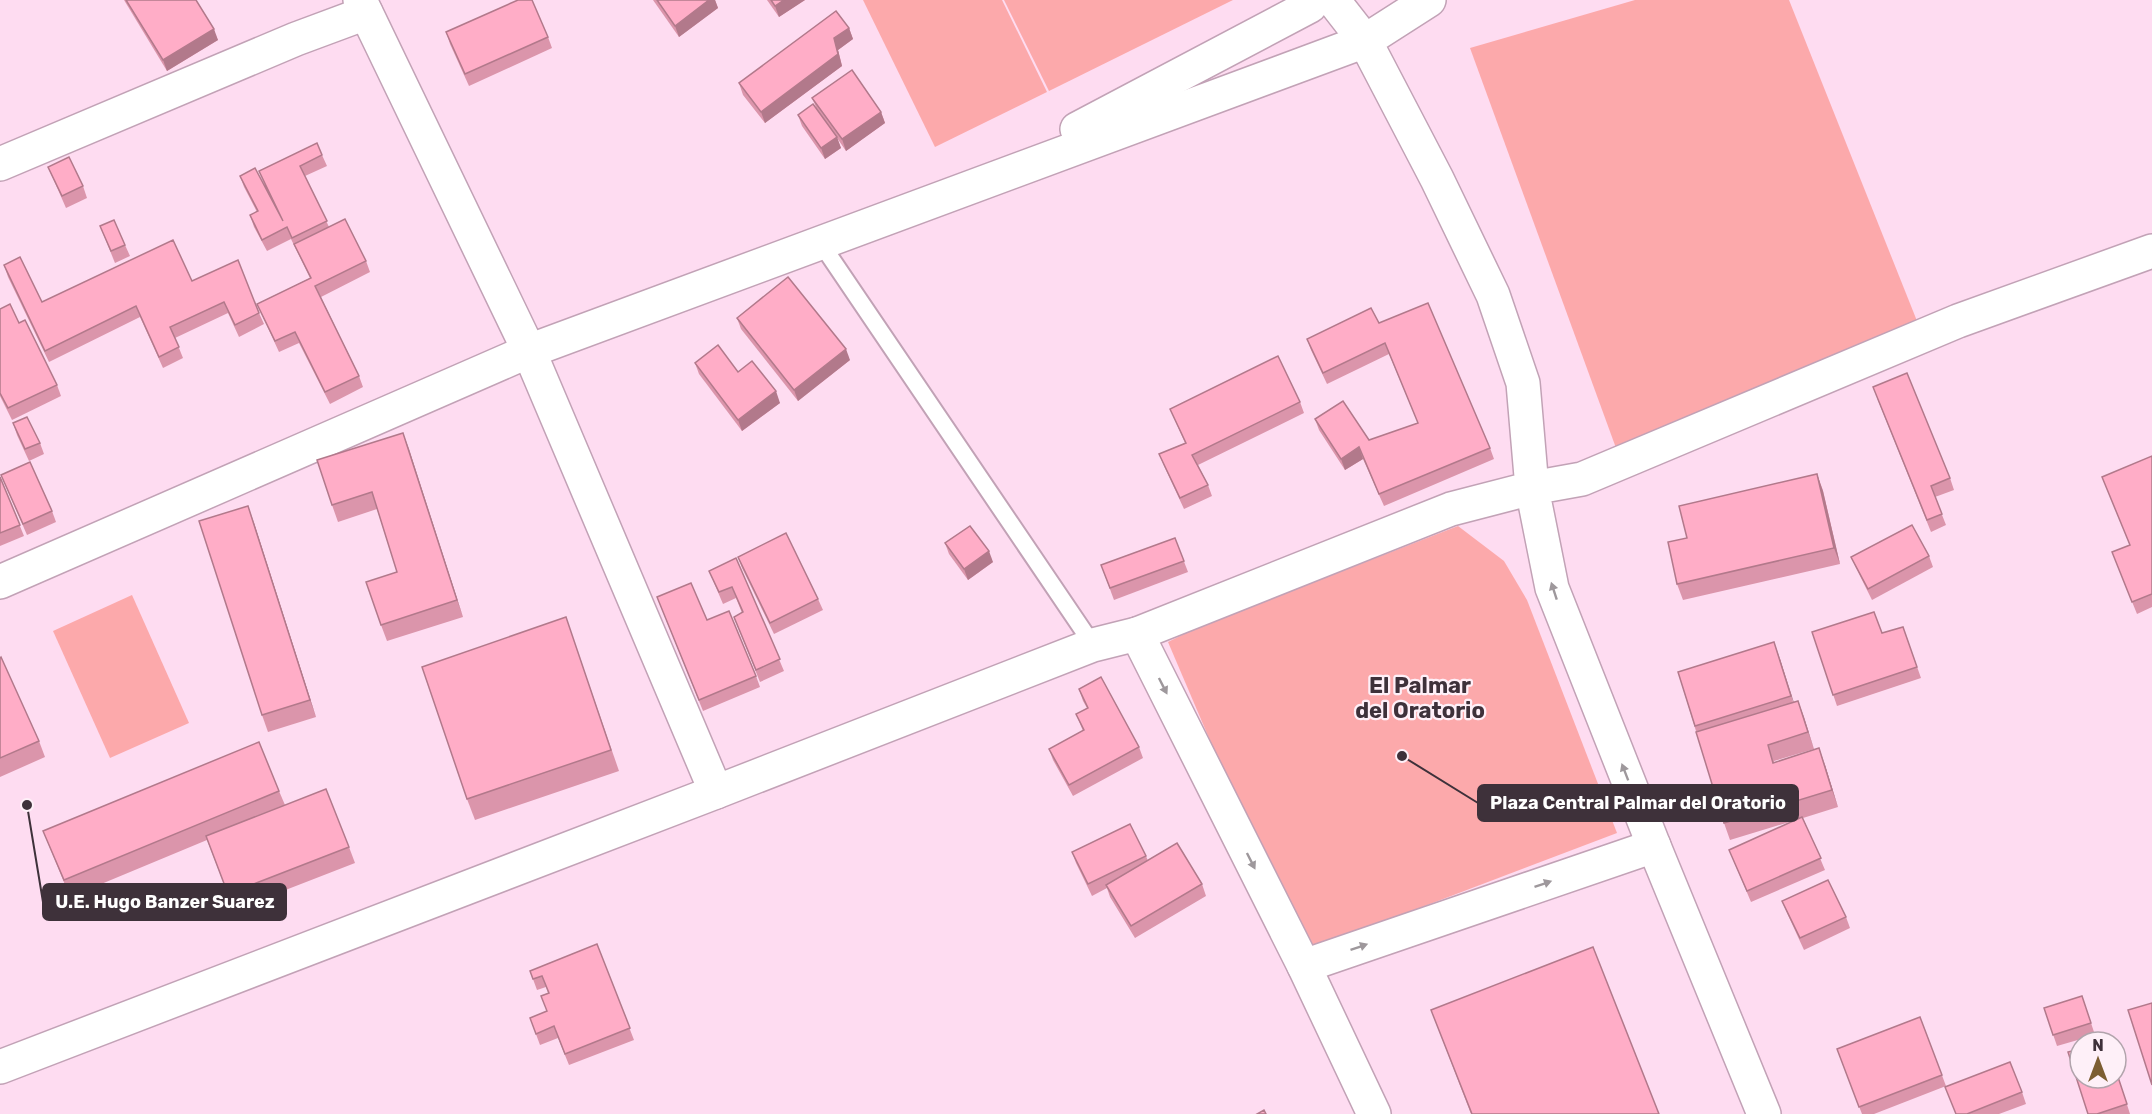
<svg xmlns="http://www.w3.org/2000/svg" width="2152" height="1114" font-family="Rubik,sans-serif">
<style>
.green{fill:#fca9ab}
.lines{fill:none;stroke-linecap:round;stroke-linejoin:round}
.service-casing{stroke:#c2a2b6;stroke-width:20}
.minor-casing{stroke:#c2a2b6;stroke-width:36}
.tertiary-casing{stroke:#c2a2b6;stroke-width:36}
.secondary-casing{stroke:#c2a2b6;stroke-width:36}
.service{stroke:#fff;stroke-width:16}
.minor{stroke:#fff;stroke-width:33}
.tertiary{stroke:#fff;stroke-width:33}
.secondary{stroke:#fff;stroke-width:33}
.wall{fill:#db95ab}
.shaded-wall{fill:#b2798b}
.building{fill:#ffadc7;stroke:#b2798b;stroke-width:1.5}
.oneway{fill:#9e989c}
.labels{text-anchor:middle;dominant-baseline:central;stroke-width:4.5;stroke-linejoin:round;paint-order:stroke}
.district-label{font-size:22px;font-weight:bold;fill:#3e313a;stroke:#fef0f8}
.leader{fill:none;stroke:#3e313a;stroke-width:2}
.callout-dot{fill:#3e313a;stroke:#fef0f8;stroke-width:2}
.callout{fill:#3e313a;stroke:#3e313a;stroke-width:2}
.callout-label{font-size:18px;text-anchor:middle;font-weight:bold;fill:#fff}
</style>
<rect width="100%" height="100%" fill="#fedcf1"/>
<g class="green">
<path d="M863,0h139l45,92 -112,55z"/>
<path d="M1004,0h229l-184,91z"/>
<path d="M1635,0h154l128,321 -301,127 -146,-400z"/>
<path d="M1458,526l46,35 23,39 90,233 -308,117 -77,-158 -64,-150 30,-15z"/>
<path d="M132,595l57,128 -79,35 -57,-127z"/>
</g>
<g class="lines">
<g class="service-casing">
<path id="service" d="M820,242l273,403"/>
</g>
<g class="minor-casing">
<g id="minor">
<path d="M360,0l169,351 187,441"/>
<path d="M1077,129l233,-123 4,-6"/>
<path d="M0,164l296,-125 70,-26"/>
<path d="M0,582l529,-231 836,-310"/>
<path d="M1137,634l167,332 70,148"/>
<path d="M1304,966l350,-120"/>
<path d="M1764,1114l-110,-268 -102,-258 -20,-100 50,-9 376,-158 194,-70"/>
</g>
</g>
<g class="tertiary-casing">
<path id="tertiary" d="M1333,0l32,41"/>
</g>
<g class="secondary-casing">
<path id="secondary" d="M0,1067l716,-275 377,-147 44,-11 314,-125 81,-21 -9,-105 -30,-88 -56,-116 -72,-138 64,-41"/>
</g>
<use href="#service" class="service"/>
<use href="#minor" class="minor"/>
<use href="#tertiary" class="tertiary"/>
<use href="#secondary" class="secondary"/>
</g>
<g class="wall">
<path d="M124,0h72l22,40 -51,31z"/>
<path d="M653,0h62l3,8 -39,29z"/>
<path d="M767,0h38l-26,17z"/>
<path d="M849,28l4,11 -15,11 4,16 -77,57 -22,-28 -4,-12z"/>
<path d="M446,32l102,5 4,11 -83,38 -19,-42z"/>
<path d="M812,98l69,14 4,11 -39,28 -9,-13 4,10 -16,11 -23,-33 -4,-11 18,-8z"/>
<path d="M322,155l5,11 -22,10 24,51 37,34 4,11 -49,25 38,79 4,11 -33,17 -31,-61 -20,9 -17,-37 -5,-11 53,-26 -19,-39 -24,12 -13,-24 -4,-12 7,-3 -13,-25 -4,-11 31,21 -12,-26z"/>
<path d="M48,167l35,19 4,12 -21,10z"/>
<path d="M100,226l25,19 5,11 -15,7z"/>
<path d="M4,265l38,37 150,-21 67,32 5,11 -25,13 -11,-24 -53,25 8,20 -20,10 -23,-51 -91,45 -41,-85z"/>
<path d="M0,309l19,14 38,62 4,11 -49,24 -12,-24z"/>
<path d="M737,318l113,42 -52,41 -57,-72z"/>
<path d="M1379,323l111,125 4,11 -110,47 -21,-47 -18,11 -26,-40 -4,-11 54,21 49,-17 -29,-69 -62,30 -16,-34 -4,-11z"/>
<path d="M695,363l43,9 42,31 -38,28 -43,-57z"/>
<path d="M1877,398l73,80 4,12 -19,7 11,28 -15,7z"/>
<path d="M1300,402l4,11 -106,52 10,20 4,11 -28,13 -20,-43 -5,-12 26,-11 -15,-34z"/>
<path d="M13,423l27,20 4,11 -15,7 -12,-26z"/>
<path d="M403,433l60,184 -76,24 -6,-16 16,-53 -20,-63 -39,13 -6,-17z"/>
<path d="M2152,456v151l-15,7 -25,-62 18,-7 -28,-68z"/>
<path d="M1817,474l6,17 17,73 -157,36 -6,-16 10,-46z"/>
<path d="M1,475l51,36 4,11 -29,13z"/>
<path d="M0,477l24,59 -24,10z"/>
<path d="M254,523l62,194 -48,15 -6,-17z"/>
<path d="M1175,538l13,34 -74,28 -13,-35z"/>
<path d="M945,543l48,19 -25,18 -19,-26z"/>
<path d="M1929,556l4,11 -61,33 -16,-32 -5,-11z"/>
<path d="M738,557l80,42 5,11 -49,24 -32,-66z"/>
<path d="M736,558l48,113 -24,11 -26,-65 8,-4 -6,-15 -13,6 -14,-33z"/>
<path d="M657,597l99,79 4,11 -57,24z"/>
<path d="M1903,627l18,51 -84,28 -25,-74 70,1z"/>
<path d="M573,638l46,133 -144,49 -8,-21z"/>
<path d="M0,658l39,83 6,16 -45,20z"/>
<path d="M1780,659l13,43 5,-1 16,48 -40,12v2l51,2 13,42 -35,11 22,52 -74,32 -22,-52 67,-30 -66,20 -6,-17 -46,-151z"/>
<path d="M1079,689l60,58 4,11 -70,38 -20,-36 -4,-11 34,-18 -7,-17 11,-6 -4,-7z"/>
<path d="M279,791l6,14 64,42 6,16 -121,47 -27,-70 -137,57 -27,-66z"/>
<path d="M1072,852l74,4 2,5 54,23 4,12 -71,42 -25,-41 -3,-9 -15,8 -16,-33z"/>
<path d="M1782,901l64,16 4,11 -46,22 -17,-37z"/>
<path d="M597,944l37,96 -65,25 -11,-27 -18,7 -10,-27 17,-7 1,-18 -2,-6 -9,3 -7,-19z"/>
<path d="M2082,996l13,39 -38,11 -13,-38z"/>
<path d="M1431,1010l228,104h-188z"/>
<path d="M1920,1017l26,69 -72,28h-12l-25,-65z"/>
<path d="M2116,1070l14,44h-42l28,-36z"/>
<path d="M2022,1092l4,12 -27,10h-43z"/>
</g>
<g class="shaded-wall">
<path d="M709,0h6l3,8 -39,29 -4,-11z"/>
<path d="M784,0h21l-26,17 -4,-11z"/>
<path d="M849,28l4,11 -15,11 4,16 -77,57 -4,-11 73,-74z"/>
<path d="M214,29l4,11 -51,31 -4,-11z"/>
<path d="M881,112l4,11 -39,28 -4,-12z"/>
<path d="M837,137l4,11 -16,11 -4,-11z"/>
<path d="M846,349l4,11 -52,41 -4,-11z"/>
<path d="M776,391l4,12 -38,28 -4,-11z"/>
<path d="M403,433l6,16 54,168 -6,-17z"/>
<path d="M1359,447l4,12 -18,11 -4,-11z"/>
<path d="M1817,474l6,17 17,73 -6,-16z"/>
<path d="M248,506l6,17 62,194 -6,-17z"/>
<path d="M989,551l4,11 -25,18 -4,-11z"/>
<path d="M1774,642l6,17 17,53 -6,-16z"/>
<path d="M1798,701l6,16 10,32 -6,-17z"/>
<path d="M1819,748l6,17 13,42 -6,-17z"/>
</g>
<g class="building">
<path d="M126,0h70l18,29 -51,31z"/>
<path d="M518,0h14l16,37 -83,37 -19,-42z"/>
<path d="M657,0h52l-34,26z"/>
<path d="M771,0h13l-9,6z"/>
<path d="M836,11l13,17 -15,10 4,16 -77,58 -22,-29z"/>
<path d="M852,70l29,42 -39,27 -30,-41z"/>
<path d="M813,104l24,33 -16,11 -23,-33z"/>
<path d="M317,143l5,12 -22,11 27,55 -35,17 -5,-11 -25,13 -12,-25 8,-4 -18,-35 15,-8 28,53 -24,-50z"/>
<path d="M69,157l14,29 -21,10 -14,-29z"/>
<path d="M345,219l21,42 -51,25 44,90 -34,16 -30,-60 -20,9 -18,-37 54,-26 -17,-34z"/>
<path d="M114,220l11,25 -14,6 -11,-25z"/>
<path d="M173,240l19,41 46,-21 21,53 -24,12 -11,-23 -54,25 9,20 -20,10 -23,-51 -91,45 -41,-86 16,-8 22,45z"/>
<path d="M788,277l58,72 -52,41 -57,-72z"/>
<path d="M1428,303l62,145 -111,46 -20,-47 -18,12 -26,-40 28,-18 26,39 49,-17 -33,-80 -62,30 -16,-34 64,-31 8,15z"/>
<path d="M10,304l9,19 6,-3 32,65 -49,23 -8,-15v-84z"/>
<path d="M718,345l20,27 14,-11 24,30 -38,29 -43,-57z"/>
<path d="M1278,356l22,46 -108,53 16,30 -28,13 -21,-44 27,-11 -16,-34z"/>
<path d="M1907,373l43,105 -19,8 11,28 -15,6 -54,-133z"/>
<path d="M27,417l13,26 -15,6 -12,-26z"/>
<path d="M403,433l54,167 -76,25 -15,-43 31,-10 -25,-80 -40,13 -15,-45z"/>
<path d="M2152,456v138l-20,8 -20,-50 18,-7 -28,-68z"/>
<path d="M30,462l22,49 -29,13 -22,-49z"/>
<path d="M1817,474l17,74 -157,36 -9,-42 19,-4 -8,-32z"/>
<path d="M0,477l20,48 -20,8z"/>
<path d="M248,506l62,194 -48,15 -63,-194z"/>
<path d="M1912,525l17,31 -61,33 -17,-32z"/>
<path d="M970,526l19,25 -25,18 -19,-26z"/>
<path d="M786,533l32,66 -48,24 -32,-66z"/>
<path d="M1175,538l9,23 -74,27 -9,-23z"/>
<path d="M736,558l44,101 -24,11 -22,-53 9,-5 -11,-25 -13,5 -10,-21z"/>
<path d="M691,583l16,37 22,-9 27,65 -57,24 -42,-103z"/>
<path d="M1874,612l8,21 21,-6 14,40 -84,28 -21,-63z"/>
<path d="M566,617l45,133 -144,49 -45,-132z"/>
<path d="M1774,642l17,54 -96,30 -17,-54z"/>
<path d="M1,657l38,84 -39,17v-100z"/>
<path d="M1101,677l38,70 -70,38 -20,-36 35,-19 -8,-16 12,-6 -9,-19z"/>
<path d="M1798,701l10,31 -40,13 5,18 46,-15 13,42 -108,33 -28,-91z"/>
<path d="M259,742l20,49 -215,89 -21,-49z"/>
<path d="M326,789l23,58 -121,47 -22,-58z"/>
<path d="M1802,817l19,41 -74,33 -18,-41z"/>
<path d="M1130,824l16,32 -58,28 -16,-32z"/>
<path d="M1177,843l25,41 -71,42 -25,-41z"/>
<path d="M1828,880l18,37 -46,21 -18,-37z"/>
<path d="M597,944l33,84 -65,26 -11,-28 -18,8 -6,-16 17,-7 -6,-15 8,-3 -7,-17 -9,3 -3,-8z"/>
<path d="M1593,947l66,167h-187l-41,-104z"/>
<path d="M2082,996l9,27 -38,12 -9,-27z"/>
<path d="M2152,1003v82l-24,-75z"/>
<path d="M1920,1017l22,58 -83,32 -22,-58z"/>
<path d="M2080,1049v29h36v-7l11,33 -30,10h-9l-20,-62z"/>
<path d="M2010,1062l12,30 -55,22h-11l-11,-27z"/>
<path d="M1264,1110l2,4h-9z"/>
</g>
<defs><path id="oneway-solid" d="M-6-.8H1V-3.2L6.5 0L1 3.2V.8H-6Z" transform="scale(1.5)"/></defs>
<g class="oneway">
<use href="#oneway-solid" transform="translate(1554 591) rotate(-108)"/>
<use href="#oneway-solid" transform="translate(1163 686) rotate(63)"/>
<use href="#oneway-solid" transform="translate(1625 772) rotate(-111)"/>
<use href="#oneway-solid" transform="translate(1251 861) rotate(63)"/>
<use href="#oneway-solid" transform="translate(1543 884) rotate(-19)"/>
<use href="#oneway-solid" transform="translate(1359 947) rotate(-19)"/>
</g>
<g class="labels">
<g class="district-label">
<text x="1420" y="685">El Palmar<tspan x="1420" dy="25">del Oratorio</tspan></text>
</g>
</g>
<path class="leader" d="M1402 756L1478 803M27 805L43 902"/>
<g class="callout-dot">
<circle cx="1402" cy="756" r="6"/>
<circle cx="27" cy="805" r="6"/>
</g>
<g class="callout">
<rect x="1478" y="785" width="320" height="36" rx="6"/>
<rect x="43" y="884" width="243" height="36" rx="6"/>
</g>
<g class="callout-label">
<text x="1638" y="809">Plaza Central Palmar del Oratorio</text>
<text x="165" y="908">U.E. Hugo Banzer Suarez</text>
</g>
<g transform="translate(2098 1060)"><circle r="28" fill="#fef0f8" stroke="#b1a4ac" stroke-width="1.5"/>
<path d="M0-4.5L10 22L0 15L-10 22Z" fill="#7c5d32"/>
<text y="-9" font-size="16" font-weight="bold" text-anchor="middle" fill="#3e313a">N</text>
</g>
</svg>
